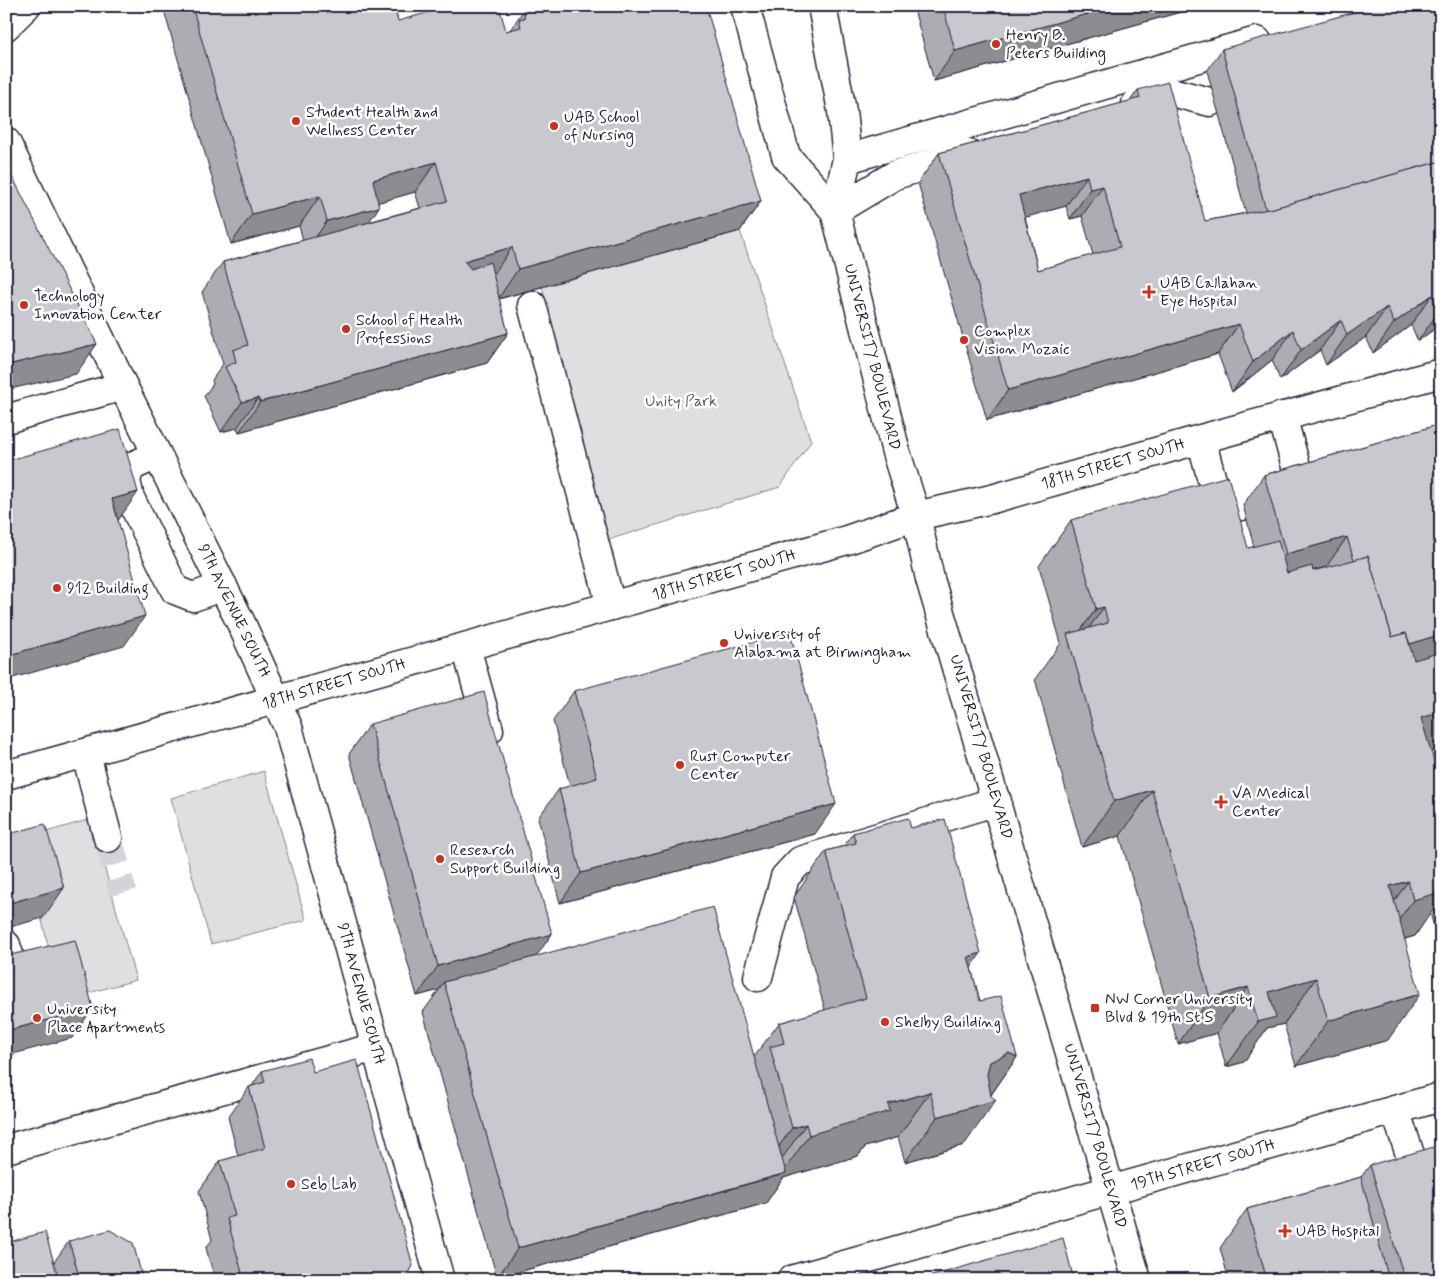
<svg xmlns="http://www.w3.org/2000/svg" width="1447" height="1286" font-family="Mynerve,sans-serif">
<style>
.green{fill:#dfdfe2;stroke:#80808e}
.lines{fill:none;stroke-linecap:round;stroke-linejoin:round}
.minor-tunnel{stroke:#d3d3d8;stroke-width:28;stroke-dasharray:28 14;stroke-linecap:butt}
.minor-casing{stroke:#22223b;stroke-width:31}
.major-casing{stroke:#22223b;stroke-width:31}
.minor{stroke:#fff;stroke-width:28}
.major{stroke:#fff;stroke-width:28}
.wall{fill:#acacb2;stroke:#22223b;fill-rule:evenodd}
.shaded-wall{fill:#8c8c91;stroke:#22223b}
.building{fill:#c8c8cf;stroke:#22223b;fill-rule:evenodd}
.poi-dot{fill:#c8321e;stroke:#fff;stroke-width:2}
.labels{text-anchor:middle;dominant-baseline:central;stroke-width:5;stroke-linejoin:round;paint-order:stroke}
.poi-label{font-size:16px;fill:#22223b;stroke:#fff;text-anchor:start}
.street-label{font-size:16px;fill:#22223b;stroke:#fff}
.park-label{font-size:16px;fill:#5b5b6d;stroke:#fff}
</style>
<rect width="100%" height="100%" fill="#fff"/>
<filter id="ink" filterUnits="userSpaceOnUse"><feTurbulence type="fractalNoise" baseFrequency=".02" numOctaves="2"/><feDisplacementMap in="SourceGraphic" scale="10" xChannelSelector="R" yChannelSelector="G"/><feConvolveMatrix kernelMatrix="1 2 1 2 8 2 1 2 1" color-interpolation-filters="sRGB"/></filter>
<g filter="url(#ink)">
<g class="green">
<path d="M740,231l71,210 -31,46 -179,55 -59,-256z"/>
<path d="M264,771l42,149 -95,24 -40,-146z"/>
<path d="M91,819l45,161 -66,18 -16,-28 -32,-131z"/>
</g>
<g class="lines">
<path class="minor-tunnel" d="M108,838l15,55"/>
<g class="minor-casing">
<g id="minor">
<path d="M6,26l20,-20"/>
<path d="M1136,104l39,-11 35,9"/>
<path d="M6,142l117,244 118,237 47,104 152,553"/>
<path d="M847,159l410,-118"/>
<path d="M835,211l60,-36 72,-22"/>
<path d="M532,305l79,301"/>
<path d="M1282,416l20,72"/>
<path d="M6,419l117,-33"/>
<path d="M1201,439l27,101 23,-6"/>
<path d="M157,455l-27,12 -4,14 4,17 45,92 18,7 30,-11"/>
<path d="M466,647l23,83"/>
<path d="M86,754l22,84"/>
<path d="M6,775l841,-235 69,-24 76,-17 209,-60 240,-66"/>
<path d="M6,945l10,33"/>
<path d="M758,977l27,-100 15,-16 197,-60"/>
<path d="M1395,1110l22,65"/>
<path d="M6,1149l370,-102"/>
<path d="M791,1280l650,-183"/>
</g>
</g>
<g class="major-casing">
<g id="major">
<path d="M745,6l41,150 49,55 61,241 20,64 14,63 207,701"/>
<path d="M822,6l20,105 5,48 -12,52"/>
</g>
</g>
<use href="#minor" class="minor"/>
<use href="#major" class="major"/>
</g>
<g class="wall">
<path d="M171,6h223l4,15 108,10 4,-1 15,-22 236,193 -21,30 -241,68 9,34 -21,30 -248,69 -2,-4 -16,4 -17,-36 9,-12 -1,-4 11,-16 -21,-72 21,-30 80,-22 -4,-14 -68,18 -66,-230zM415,192l5,16 -52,14 10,-20z"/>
<path d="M913,6h289l-268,75z"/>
<path d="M1441,6v318l-23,17 -7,-16 -38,28 -7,-16 -40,28 -6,-15 -40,30 -8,-20 -40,32 -14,-38 -231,66 -69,-237 21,-30 191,-52 8,-11 67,131 41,-8 -39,-142 15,-22zM1066,206l4,13 12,-3 11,39 -55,15 -13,-53z"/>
<path d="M1441,424v325l-11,3 11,33v167l-11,-39 -15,23 -10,3 -17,101 -92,26 -12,-42 -17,4 -23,34 -18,5 -9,-34 -39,11 -58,-208 -38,11 -47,-168 26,-36 -22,-77 32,-46 177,28 6,-1 -11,-42 21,-30zM1326,567h1l-14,4z"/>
<path d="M574,691l241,143 -255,69 -22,-85 21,-29 11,-3 -17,-65z"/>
<path d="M370,724l166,232 218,101 25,-34 46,-13 -31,-113 32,-46 18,-5 9,-13 58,-5 60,140 9,33 37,56 -26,38 -27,50 -59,17 -7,-25 -33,10 -7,9 -75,22 -17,25 -269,75 -74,-266 16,-22 -22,6 -68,-242z"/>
<path d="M262,1071l51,1 92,208h-190l-9,-32 6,-8 -13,-49 21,-30 18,-5 -10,-39 21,-30 3,-1z"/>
<path d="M1370,1165l71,115h-212l-9,-32 27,-39 114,-32z"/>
<path d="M69,1241l74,39h-137v-37l48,19z"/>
</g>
<g class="shaded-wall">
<path d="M1116,6h86l-268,75 21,-30z"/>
<path d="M436,162l-21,30 -63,18 21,-30z"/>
<path d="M1087,176l-21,30 -68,19 21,-30z"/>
<path d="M1103,186l-21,30 -12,3 20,-30z"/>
<path d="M320,196l-21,30 -68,18 21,-30z"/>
<path d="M761,201l-21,30 -242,68 20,-30z"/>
<path d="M379,207l-20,30 -53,14 21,-30z"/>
<path d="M512,247l-20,30 -49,14 21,-30z"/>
<path d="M1432,295l-21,30 -38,28 21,-30z"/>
<path d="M1387,307l-21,30 -40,28 21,-30z"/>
<path d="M1441,310v14l-23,17 21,-30z"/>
<path d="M1341,320l-21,30 -40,30 21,-30z"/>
<path d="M1239,324l-21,30 -231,66 21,-30z"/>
<path d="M1293,330l-21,30 -40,32 21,-30z"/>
<path d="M508,333l-21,30 -248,69 21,-30z"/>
<path d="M97,344l-21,30 -70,16 1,-25z"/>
<path d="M258,398l-21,30 -16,4 21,-30z"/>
<path d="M138,492l-21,30 -5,-23z"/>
<path d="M1347,537l-21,30 -61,17 21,-30z"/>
<path d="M1104,607l-32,45 -2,-7 26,-36z"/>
<path d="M145,616l-21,30 -118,34v-24z"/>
<path d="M1441,634v23l-81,26 21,-30z"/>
<path d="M1441,712v37l-52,14 32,-45z"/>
<path d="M1152,790l-32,46 -38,11 32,-46z"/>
<path d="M836,804l-21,30 -255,69 21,-30z"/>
<path d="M1441,874v24l-26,38 -34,9 32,-45z"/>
<path d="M1408,881l-31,46 13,-41z"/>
<path d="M64,888l-21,30 -37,10v-24z"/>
<path d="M552,934l-21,30 -87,18 -5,8 -22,6 21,-30z"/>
<path d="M981,953l-31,46 18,-42z"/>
<path d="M1316,978l-32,46 -17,4 -23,34 -18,5 32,-45 11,-30z"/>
<path d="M1248,987l-31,46 -39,11 32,-46z"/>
<path d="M1420,994l-32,46 -92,26 32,-45z"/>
<path d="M93,1008l-21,30 -66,18v-25z"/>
<path d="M1009,1053l8,4 -31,45 -9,-3 13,-37z"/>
<path d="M930,1092l-32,45 -33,10 -7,9 -75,22 -17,25 -269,75 21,-30 263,-73 28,-40 79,-31z"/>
<path d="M996,1100l-32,45 -59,17 32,-45z"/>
<path d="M806,1124l-32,46 -14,3 32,-45z"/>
</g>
<g class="building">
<path d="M192,6h202l4,15 53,-15h48l7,25 15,-4 -2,-8 5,-1 1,-10 6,-2h175l55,195 -243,68 -6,-22 -48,14 7,8 19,-7 18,71 -248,69 -2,-4 -16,4 -17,-35 11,-5 -3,-12 15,-5 -25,-83 224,-61 -11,-39 -63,18 6,27 -52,14 -7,-25 -68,18z"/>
<path d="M943,6h173l-161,45z"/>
<path d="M1376,6h65v155l-167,47 -8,2 -44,-161z"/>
<path d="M1168,82l37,139 69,-13 167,-47v149l-2,1 -7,-16 -38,28 -7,-16 -40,28 -6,-15 -40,30 -8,-20 -40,32 -14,-38 -231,66 -69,-237 201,-55 -2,-8zM1087,176l3,13 13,-3 17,61 -82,23 -19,-75z"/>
<path d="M6,164l91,180 -90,21 2,7 -3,1z"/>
<path d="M1441,424v210l-31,10 -4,-11 -14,4 -24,-81 -14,4 -7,-23 -61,17 -22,-79z"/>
<path d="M120,429l18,63 -26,7 33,117 -139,40v-195z"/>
<path d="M1228,476l20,72 30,-8 9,33 25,-7 1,5 55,-15 24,81 14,-4 8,27 27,-8v60l-20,6 20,67v107l-28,8 -5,-19 -18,5 30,108 -92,27 -12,-43 -47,14 7,25 -18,5 -10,-35 -38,11 -58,-208 -38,11 -47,-167 41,-11 -4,-16 -8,2 -25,-89z"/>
<path d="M790,632l46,172 -255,69 -22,-84 38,-11 -23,-87z"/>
<path d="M484,692l68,242 -114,32 -68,-242z"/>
<path d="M908,818l3,10 34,-9 36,134 -13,4 12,44 21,-5 16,61 -8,-4 -19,9 -3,12 4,22 5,4 -59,17 -7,-25 -42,12 2,7 -81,24 -3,-11 -14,4 -22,-81 14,-4 -5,-20 87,-25 -40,-147 30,-8 -3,-10z"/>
<path d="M45,824l19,64 -58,16v-69z"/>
<path d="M713,907l73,266 -268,75 -74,-266z"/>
<path d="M75,940l18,68 -87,23v-75z"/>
<path d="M309,1058l4,14 44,-12 56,206 -8,14h-161l-17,-62 8,-2 -15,-55 45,-13 -16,-61 16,-5 -3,-11z"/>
<path d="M1441,1145v135h-36l-35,-115z"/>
<path d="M1361,1177l28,103h-122l-20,-71z"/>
<path d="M110,1230l23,13 10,37h-63l-11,-39z"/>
<path d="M45,1232l14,48h-51l-2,-7v-30z"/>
<path d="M1063,1238l11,42h-156z"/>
</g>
</g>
<g class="poi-dot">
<circle cx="996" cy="44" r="5"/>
<circle cx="296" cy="121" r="5"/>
<circle cx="554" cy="126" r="5"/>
<path d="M1146.5 284.5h5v5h5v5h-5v5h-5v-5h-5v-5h5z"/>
<circle cx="24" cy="305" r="5"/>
<circle cx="346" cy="329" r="5"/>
<circle cx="964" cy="340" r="5"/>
<circle cx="57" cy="588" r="5"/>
<circle cx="724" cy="643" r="5"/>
<circle cx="680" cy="765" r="5"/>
<path d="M1218.5 794.5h5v5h5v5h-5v5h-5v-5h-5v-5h5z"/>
<circle cx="440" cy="859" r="5"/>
<rect x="1090" y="1003" width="10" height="10" rx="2.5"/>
<circle cx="37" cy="1018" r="5"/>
<circle cx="885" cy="1022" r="5"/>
<circle cx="291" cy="1184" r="5"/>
<path d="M1282.5 1223.5h5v5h5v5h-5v5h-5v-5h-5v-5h5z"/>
</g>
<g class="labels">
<g class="poi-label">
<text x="1006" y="35">Henry B.<tspan x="1006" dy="18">Peters Building</tspan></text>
<text x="306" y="112">Student Health and<tspan x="306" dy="18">Wellness Center</tspan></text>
<text x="564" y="117">UAB School<tspan x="564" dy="18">of Nursing</tspan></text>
<text x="1160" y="283">UAB Callahan<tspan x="1160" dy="18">Eye Hospital</tspan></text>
<text x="34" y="296">Technology<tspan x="34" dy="18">Innovation Center</tspan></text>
<text x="356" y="320">School of Health<tspan x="356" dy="18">Professions</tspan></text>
<text x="974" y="331">Complex<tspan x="974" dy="18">Vision Mozaic</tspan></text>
<text x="67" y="588">912 Building</text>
<text x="734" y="634">University of<tspan x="734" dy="18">Alabama at Birmingham</tspan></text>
<text x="690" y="756">Rust Computer<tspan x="690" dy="18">Center</tspan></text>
<text x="1232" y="793">VA Medical<tspan x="1232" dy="18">Center</tspan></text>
<text x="450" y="850">Research<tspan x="450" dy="18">Support Building</tspan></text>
<text x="1105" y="999">NW Corner University<tspan x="1105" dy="18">Blvd &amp; 19th St S</tspan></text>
<text x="47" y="1009">University<tspan x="47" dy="18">Place Apartments</tspan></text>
<text x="895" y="1022">Shelby Building</text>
<text x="301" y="1184">Seb Lab</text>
<text x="1296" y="1231">UAB Hospital</text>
</g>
<g class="street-label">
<text transform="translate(872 357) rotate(76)">UNIVERSITY BOULEVARD</text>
<text transform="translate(1113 464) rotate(-16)">18TH STREET SOUTH</text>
<text transform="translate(724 575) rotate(-16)">18TH STREET SOUTH</text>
<text transform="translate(234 611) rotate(64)">9TH AVENUE SOUTH</text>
<text transform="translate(334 684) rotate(-16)">18TH STREET SOUTH</text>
<text transform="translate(981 747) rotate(74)">UNIVERSITY BOULEVARD</text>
<text transform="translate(361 994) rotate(75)">9TH AVENUE SOUTH</text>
<text transform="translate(1095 1136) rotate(74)">UNIVERSITY BOULEVARD</text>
<text transform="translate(1203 1165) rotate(-16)">19TH STREET SOUTH</text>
</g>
<g class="park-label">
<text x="681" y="401">Unity Park</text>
</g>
</g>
<rect width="1447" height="1286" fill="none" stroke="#fff" stroke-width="25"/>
<rect x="12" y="12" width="1422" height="1261" fill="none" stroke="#22223b" stroke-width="2" filter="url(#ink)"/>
</svg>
